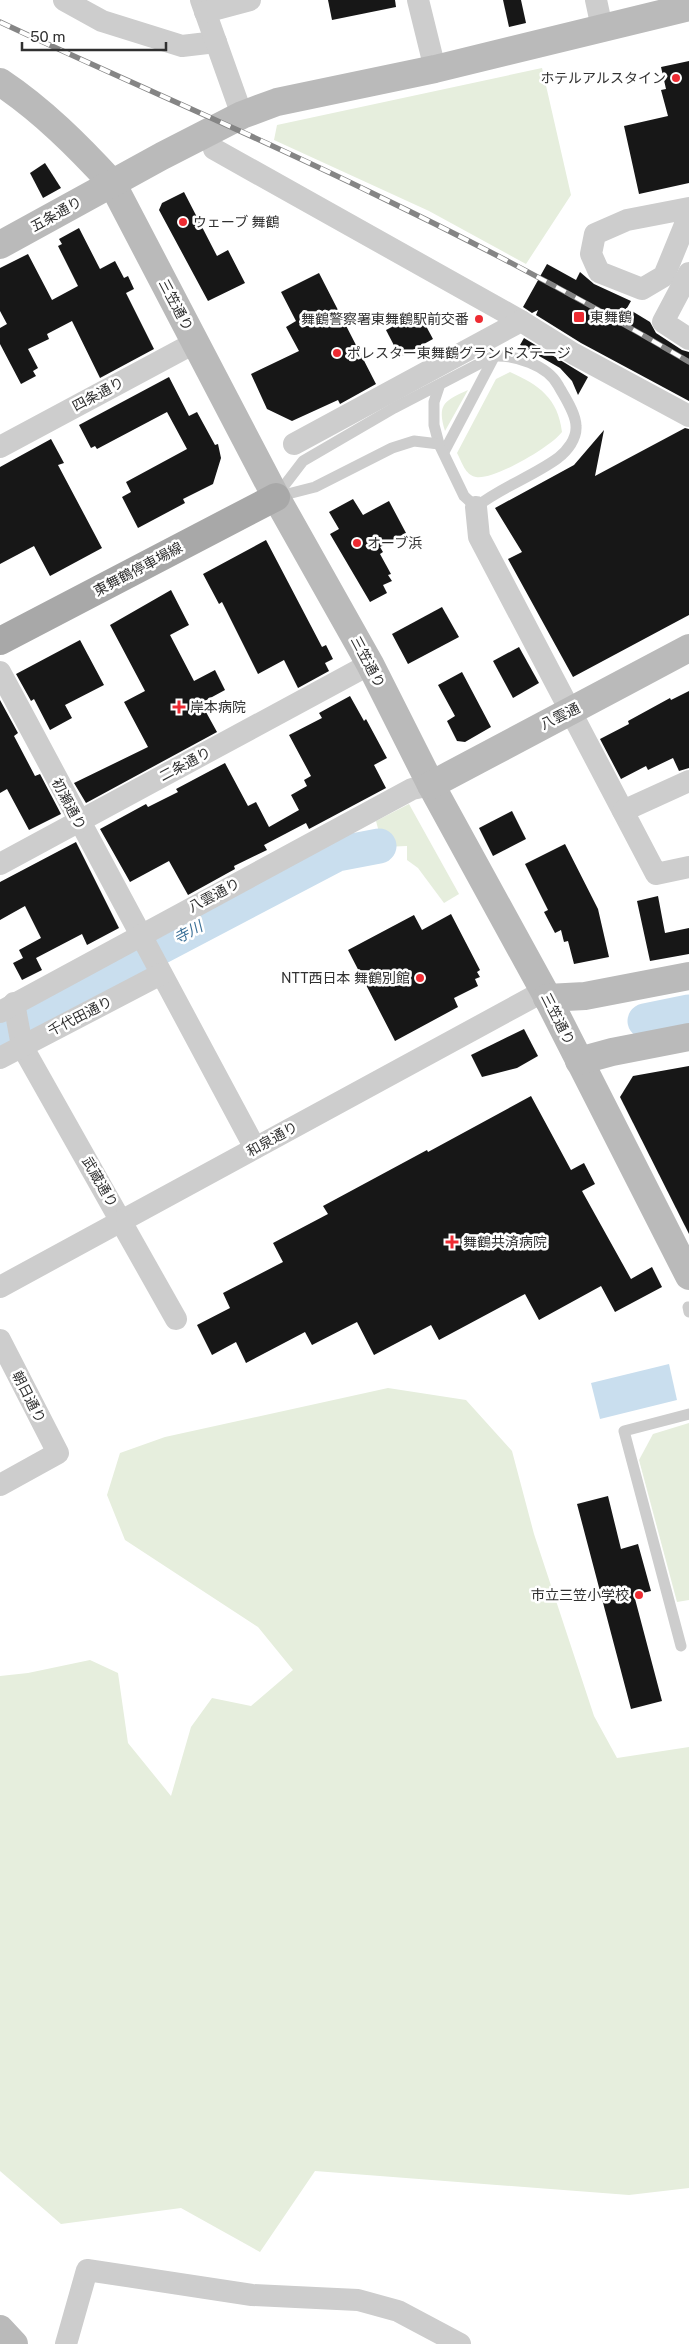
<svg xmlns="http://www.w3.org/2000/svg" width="689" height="2344" font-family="'Public Sans','Noto Sans JP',sans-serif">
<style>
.green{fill:#e6eedd}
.water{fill:#c9deee}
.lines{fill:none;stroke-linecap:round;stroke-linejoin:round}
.river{stroke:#c9deee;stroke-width:35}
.building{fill:#171717}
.lane{stroke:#cdcdcd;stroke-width:11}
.street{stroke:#cdcdcd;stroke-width:22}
.secondary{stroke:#bababa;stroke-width:28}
.primary{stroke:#a8a8a8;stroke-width:28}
.rail-casing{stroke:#858585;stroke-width:5.5}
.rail{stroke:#fff;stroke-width:4;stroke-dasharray:11;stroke-linecap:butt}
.poi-dot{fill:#ee2b32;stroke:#fff;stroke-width:2}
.labels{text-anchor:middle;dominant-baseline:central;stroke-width:5;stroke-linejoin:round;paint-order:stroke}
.poi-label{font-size:14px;fill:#303030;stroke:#fff;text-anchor:start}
.street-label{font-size:14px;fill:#303030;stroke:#fff}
.water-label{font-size:15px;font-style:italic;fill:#396f97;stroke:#fff}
</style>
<rect width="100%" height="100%" fill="#fff"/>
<g class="green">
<path d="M542,68l29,127 -45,69 -97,-53 -155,-71 3,-15z"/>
<path d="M510,372c29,13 48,26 52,60 -11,15 -68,48 -86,45 -11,-2 -14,-15 -19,-24l39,-74z"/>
<path d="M468,390l-23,41c-8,-27 -1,-30 23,-41z"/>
<path d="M409,804l50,90 -15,9 -26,-35 -11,-8v-14l-24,1 -7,-26z"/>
<path d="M388,1388l78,12 46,51 22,83 60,182 23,42 72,-11v441l-60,7 -314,-24 -55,81 -79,-44 -120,16 -61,-53v-495l28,-3 62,-13 28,13 10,70 43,53 20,-69 21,-29 39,8 42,-36 -35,-43 -133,-87 -18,-45 13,-42 45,-16z"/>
<path d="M689,1423v177l-12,2 -38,-142 14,-26z"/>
</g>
<path class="water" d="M669,1364l8,36 -77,19 -9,-36z"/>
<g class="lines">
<g class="river">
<path d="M645,1021l44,-9"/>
<path d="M0,1031l337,-177 42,-8"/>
</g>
</g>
<g class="building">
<path d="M328,0h67l1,7 -64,13z"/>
<path d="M503,0h18l5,23 -17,4z"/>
<path d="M689,61v122l-50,11 -15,-68 44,-10 -7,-26 5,-1 -5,-22z"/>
<path d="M45,163l16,25 -18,10 -13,-25z"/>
<path d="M184,192l33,64 11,-6 17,33 -37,18 -49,-91 3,-7z"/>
<path d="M79,228l21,41 15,-8 9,17 4,-2 6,13 -8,4 28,56 -54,29 -28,-57 -25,13 2,5 -21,10 10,19 -5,3 3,5 -15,8 -21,-40v-16l7,-4 -7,-13v-43l28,-14 24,46 26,-14 -20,-40 4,-2 -3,-5z"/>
<path d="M547,264l29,16 4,-8 14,12 37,17 -4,7 23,14 6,11 26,17 7,2v49l-108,-58 -45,-28 2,-5 -6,3 -9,-6z"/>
<path d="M319,273l57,111 -36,20 -2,-4 -46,21 -25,-12 -16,-35 48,-23 -13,-24 10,-6 -15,-29z"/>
<path d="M419,313l14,26 -33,18 -14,-27z"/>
<path d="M524,338l64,39 -10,18 -6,-14 -12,-13 -40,-23z"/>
<path d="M169,377l20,39 8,-4 18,33 3,-1 3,14 -8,26 -30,15 2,4 -47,25 -16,-31 9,-5 -5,-10 61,-33 -20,-37 -70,37 -2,-3 -4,2 -12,-23z"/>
<path d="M685,428l4,1v186l-116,62 -65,-118 14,-7 -27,-44 79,-43 30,-35 -9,46z"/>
<path d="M51,439l13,24 -6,2 44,83 -52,28 -16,-30 -34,18v-97z"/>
<path d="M353,499l10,16 26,-14 17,32 -26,14 3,5 -3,2 11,20 -3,1 4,6 -9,4 4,8 -17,9 -40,-68 9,-5 -10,-17z"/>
<path d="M266,540l56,107 4,-2 7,14 -8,4 4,8 -31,17 -14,-28 -26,14 -36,-72 -3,2 -16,-30z"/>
<path d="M171,590l18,35 -19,10 24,46 21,-11 10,20 -24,13 16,29 -131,71 -12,-20 74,-36 -24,-45 21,-11 -35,-66z"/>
<path d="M442,607l17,30 -51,27 -16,-30z"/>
<path d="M80,640l24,45 -39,20 7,13 -22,12 -16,-31 -3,2 -15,-27z"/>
<path d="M519,647l20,36 -26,15 -20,-37z"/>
<path d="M462,672l29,55 -26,15 -8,-1 -10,-20 8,-5 -17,-31z"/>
<path d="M689,691v77l-10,3 -6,-13 -25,12 -2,-4 -25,13 -21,-40 29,-15 -1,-3 42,-23 1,2z"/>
<path d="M350,696l14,25 2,-2 21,39 -13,7 12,23 -77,41 -3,-6 -42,22 3,5 -33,16 1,3 -47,26 -19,-34 -39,21 -30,-53 46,-25 2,3 30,-15 -2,-3 49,-26 23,43 8,-4 13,25 30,-17 -8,-15 16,-9 -3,-6 7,-4 -22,-41 33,-17 -3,-5z"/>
<path d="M0,700l18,33 -4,3 21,40 5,-2 21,40 -32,16 -22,-41 -7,4z"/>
<path d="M512,811l14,28 -33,17 -14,-28z"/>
<path d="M76,842l43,86 -32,17 -5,-11 -46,24 6,12 -20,10 -9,-17 10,-5 -4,-8 22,-12 -16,-32 -25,14v-38z"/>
<path d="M565,844l33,65 11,48 -35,7 -6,-23 -4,1 -3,-12 -6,3 -11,-21 4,-2 -23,-46z"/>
<path d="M658,896l7,37 24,-5v26l-39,7 -13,-60z"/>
<path d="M451,914l29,56 -3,2 3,5 -5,2 3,7 -24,12 4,9 -63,34 -47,-91 66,-35 8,15z"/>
<path d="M524,1029l14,27 -21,12 -35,9 -11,-22z"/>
<path d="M689,1066v168l-69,-137 13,-21z"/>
<path d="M531,1096l40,74 13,-7 11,21 -13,7 49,88 21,-12 10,20 -47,25 -14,-26 -62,34 -14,-26 -86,46 -8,-15 -57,30 -17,-33 -45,23 -7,-13 -59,31 -10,-21 -24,13 -15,-30 33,-17 -7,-15 60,-31 -10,-19 55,-29 -5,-8 104,-56 1,2z"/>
<path d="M608,1496l13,53 17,-5 13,47 -17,4 28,106 -31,8 -54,-205z"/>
</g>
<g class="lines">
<g class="lane">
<path d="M444,452l50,-95"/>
<path d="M277,495l26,-34 91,-53 100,-52c21,-1 53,9 64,29 6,11 18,28 18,41 1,13 -9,25 -18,32 -26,19 -57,29 -82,49l-12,-11 -25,-52 -5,-19v-23l5,-15"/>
<path d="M276,497l39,-10 77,-39 22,-7 25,3"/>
<path d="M688,1307l1,5"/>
<path d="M681,1646l-57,-215 65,-17"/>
</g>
<g class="street">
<path d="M64,0l38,21 80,25 34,-4"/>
<path d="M201,0l41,115"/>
<path d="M418,0l17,69"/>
<path d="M596,0l6,28"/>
<path d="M205,12l45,-12"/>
<path d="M214,149l307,172"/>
<path d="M689,208l-62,12 -32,14 -4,20 8,18 43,17 22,-13 25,-61"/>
<path d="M689,273l-26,49 26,17"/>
<path d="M294,444l227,-123 53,33 115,62"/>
<path d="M0,447l196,-105"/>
<path d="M476,507l3,30 177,337 33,-7"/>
<path d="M0,672l255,476"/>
<path d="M623,811l66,-30"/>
<path d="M0,864l370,-200"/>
<path d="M14,1003l8,43 154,273"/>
<path d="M0,1012l412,-223 19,-4"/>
<path d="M0,1058l161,-84"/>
<path d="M0,1287l544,-296"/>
<path d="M0,1340l58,113 -58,32"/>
<path d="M66,2344l21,-74 165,25 106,5 40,11 62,33"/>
</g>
<g class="secondary">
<path d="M0,82c42,28 78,64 112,101l164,314 94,167 61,121 113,206 145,285"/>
<path d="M0,245l162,-89 80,-41 35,-13 158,-33 254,-62"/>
<path d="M431,785c85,-46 172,-91 258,-137"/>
<path d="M547,998l38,-2 104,-20"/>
<path d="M579,1061l33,-9 77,-15"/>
<path d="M0,2329l14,15"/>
</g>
<path class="primary" d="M0,641l276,-144"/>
<g class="rail-casing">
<path id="rail" d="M0,22c123,58 250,111 372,171 108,52 214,108 317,169"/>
</g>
<use href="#rail" class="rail"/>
</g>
<g class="poi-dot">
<circle cx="676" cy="78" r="5"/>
<circle cx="183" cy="222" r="5"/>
<rect x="573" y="311" width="12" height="12" rx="2.5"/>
<circle cx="479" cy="319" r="5"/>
<circle cx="337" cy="353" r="5"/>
<circle cx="357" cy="543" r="5"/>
<path d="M176.5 699.5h5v5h5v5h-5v5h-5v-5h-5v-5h5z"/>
<circle cx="420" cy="978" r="5"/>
<path d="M449.5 1234.5h5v5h5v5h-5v5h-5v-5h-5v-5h5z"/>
<circle cx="639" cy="1595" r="5"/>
</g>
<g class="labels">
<g class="poi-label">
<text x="666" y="78" text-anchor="end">ホテルアルスタイン</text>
<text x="193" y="222">ウェーブ 舞鶴</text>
<text x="590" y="317">東舞鶴</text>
<text x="469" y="319" text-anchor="end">舞鶴警察署東舞鶴駅前交番</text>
<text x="347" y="353">ポレスター東舞鶴グランドステージ</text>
<text x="367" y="543">オーブ浜</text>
<text x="190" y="707">岸本病院</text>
<text x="410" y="978" text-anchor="end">NTT西日本 舞鶴別館</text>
<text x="463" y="1242">舞鶴共済病院</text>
<text x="629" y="1595" text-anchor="end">市立三笠小学校</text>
</g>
<g class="street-label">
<text transform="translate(56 214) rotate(-29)">五条通り</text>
<text transform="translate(176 305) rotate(62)">三笠通り</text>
<text transform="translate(98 394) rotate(-28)">四条通り</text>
<text transform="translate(138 569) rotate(-28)">東舞鶴停車場線</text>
<text transform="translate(368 662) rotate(62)">三笠通り</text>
<text transform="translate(560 716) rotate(-26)">八雲通</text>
<text transform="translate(185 764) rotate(-28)">二条通り</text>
<text transform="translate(69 804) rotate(62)">初瀬通り</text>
<text transform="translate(214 895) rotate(-28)">八雲通り</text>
<text transform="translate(80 1016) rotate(-27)">千代田通り</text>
<text transform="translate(558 1019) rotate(63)">三笠通り</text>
<text transform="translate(272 1139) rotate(-29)">和泉通り</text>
<text transform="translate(100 1182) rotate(60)">武蔵通り</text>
<text transform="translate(29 1397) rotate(63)">朝日通り</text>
</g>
<g class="water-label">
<text transform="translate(188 932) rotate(-28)">寺川</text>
</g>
</g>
<path d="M22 42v8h144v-8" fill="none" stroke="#303030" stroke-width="2.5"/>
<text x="30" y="42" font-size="15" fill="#303030" stroke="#ffffff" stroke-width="4" paint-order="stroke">50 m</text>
</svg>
